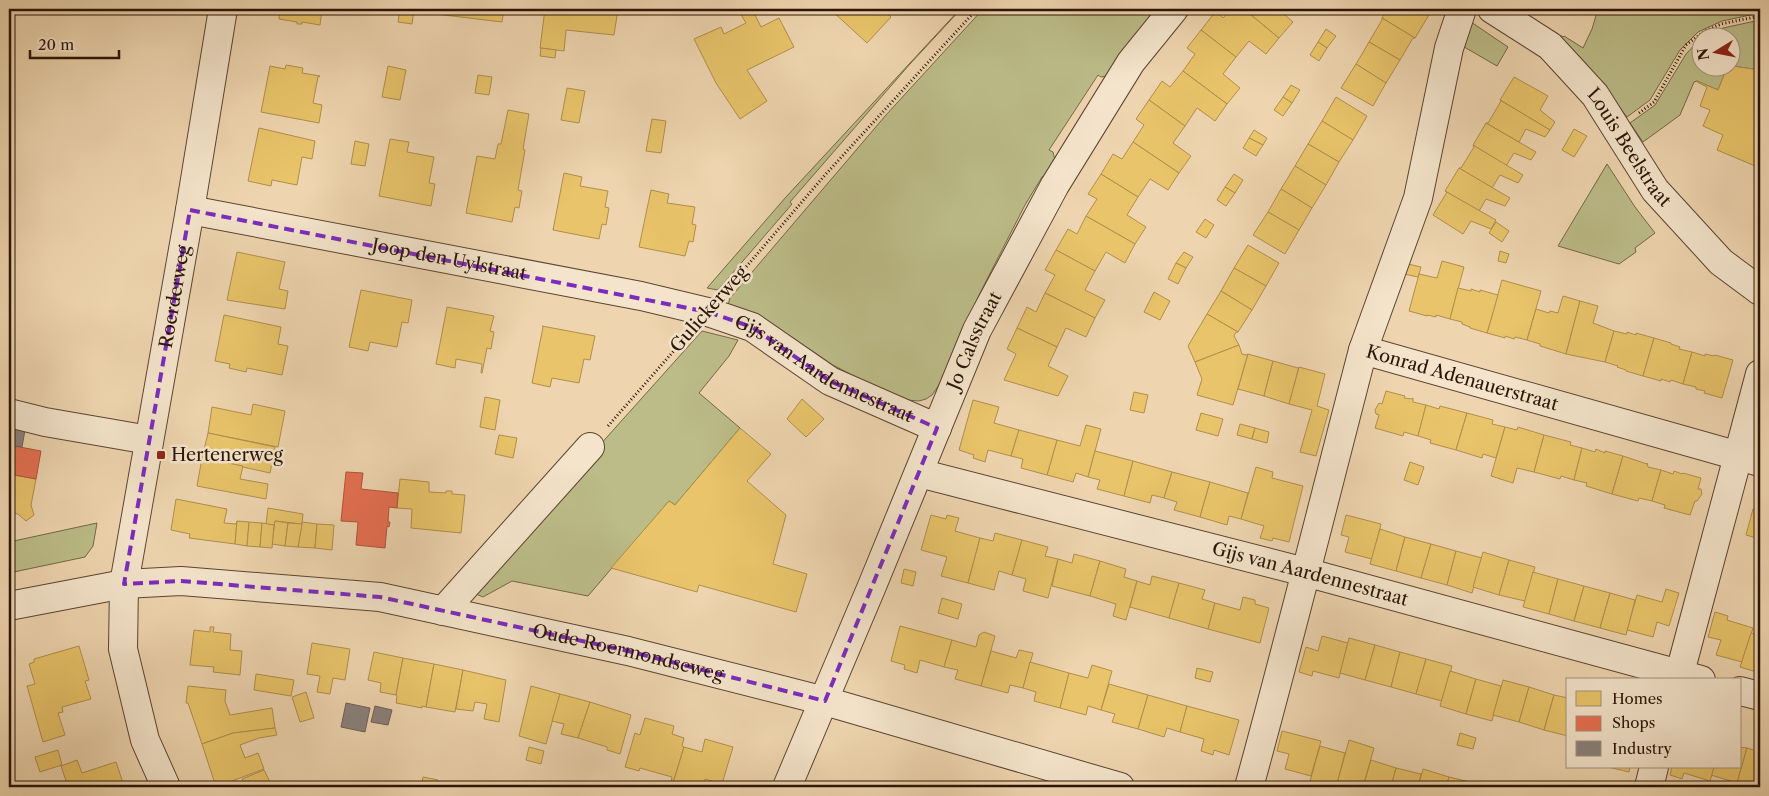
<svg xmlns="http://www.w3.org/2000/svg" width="1769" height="796" font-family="'Libre Caslon Text',serif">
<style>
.green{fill:#bcbc88;stroke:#746848}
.homes{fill:#e9c46a;stroke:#b08f4c}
.shops{fill:#e76f51;stroke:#af543b}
.industry{fill:#8a817c;stroke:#6e6059}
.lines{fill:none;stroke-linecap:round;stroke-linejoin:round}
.minor-casing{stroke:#5c4431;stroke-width:30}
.path{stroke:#2b1407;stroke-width:3;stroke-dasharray:1 2.5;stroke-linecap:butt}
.minor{stroke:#f4e4cb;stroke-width:28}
.marked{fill:none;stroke:#7b2cbf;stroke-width:4;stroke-dasharray:10 6;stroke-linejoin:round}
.poi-dot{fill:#8f2418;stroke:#f4e4cb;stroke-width:2}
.labels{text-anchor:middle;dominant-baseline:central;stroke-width:5;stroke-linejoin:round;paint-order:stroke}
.street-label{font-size:18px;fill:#2b1407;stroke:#f4e4cb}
.poi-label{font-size:18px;fill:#2b1407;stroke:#f4e4cb;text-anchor:start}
</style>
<rect width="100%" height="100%" fill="#eed5af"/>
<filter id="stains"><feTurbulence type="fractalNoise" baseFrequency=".004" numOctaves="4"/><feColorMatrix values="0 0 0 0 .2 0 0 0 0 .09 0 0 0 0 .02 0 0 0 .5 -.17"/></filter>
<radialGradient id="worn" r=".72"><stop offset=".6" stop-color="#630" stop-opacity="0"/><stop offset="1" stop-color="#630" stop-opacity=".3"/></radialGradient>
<g class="green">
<path d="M960,9h1l-51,55 -120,138 2,2 -74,86 -11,-2 79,-91z"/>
<path d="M983,9h173l-37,49 -4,17 -14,2 -3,-2 -49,75 4,2 3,12 -3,7 -11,6 -17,28 -46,90 -40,90 -7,10 -6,4 -7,2 -12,-1 -38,-16 -36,-19 -59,-40 -46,-20 2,-7 156,-183z"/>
<path d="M1598,9h162v4l-38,8 -24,11 -18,18 -30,50 -23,17 -30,-39 -40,-39 3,-4 3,2 1,-1 19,12 9,-19z"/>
<path d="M1760,20v50l-28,-4v-28h-29l20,-10z"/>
<path d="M1471,22l37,25 -11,19 -38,-22z"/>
<path d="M1701,38l1,30h25l-9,22 -21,-9 -3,1 -14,33 -37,27 -13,-19 25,-18 31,-51z"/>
<path d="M1607,164l28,43 20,26 -20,15 1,4 -17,12 -61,-18z"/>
<path d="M702,331l36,9 -9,16 -30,37 41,35 -65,77 -6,-4 -81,95 -76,-15 -29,16 -14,-6z"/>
<path d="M97,523l-4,23 -8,11 -76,16v-31z"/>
</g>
<g class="homes">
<path d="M280,9h42l-2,16 -18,-3v2h-5v-2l-18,-3z"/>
<path d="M400,9h14l-2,15 -14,-2z"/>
<path d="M419,9h85l-2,13 -83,-10z"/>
<path d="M545,9h73l-4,26 -48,-5 -2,21 -24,-3z"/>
<path d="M733,9h23l-3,2 8,16 18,-9 15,29 -47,23 20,31 -27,18 -24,-36 -22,-44 27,-12 3,7 22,-11 -7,-12 -4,2z"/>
<path d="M832,9h50l9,8 -24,26 -36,-33z"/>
<path d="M1231,9h13l35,29 -13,16 -17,-13 -13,16 -35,-27 15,-19 7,7z"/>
<path d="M1244,9h34l15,13 -14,16z"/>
<path d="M1387,9h31l11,6 -14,23 -33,-20z"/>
<path d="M1382,18l33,20h-2l-13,22 -31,-18 13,-22z"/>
<path d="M1326,29l10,7 -9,12 -9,-6z"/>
<path d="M1201,30l35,27 -13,17 17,14 -13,16 -44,-33 12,-17 -8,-6z"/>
<path d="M1318,42l9,6 -8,13 -9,-6z"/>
<path d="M1369,42l31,18 -14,23 -30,-19z"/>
<path d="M541,48l15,2 -1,8 -15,-2z"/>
<path d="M1356,64l30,19 -13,23 -32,-18z"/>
<path d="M286,65l17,3 -1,5 18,3 -2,1 -5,26 9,2 -3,18 -58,-11 9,-46 15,3z"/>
<path d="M388,66l18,4 -6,30 -18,-3z"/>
<path d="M1732,66l28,4v98l-43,-18 6,-15 -20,-9 7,-16 -10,-4 7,-19 -10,-5v-1l21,9 9,-22h5z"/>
<path d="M1183,71l44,33 -12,17 -18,-13 -12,18 -36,-26 13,-19 8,6z"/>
<path d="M478,75l14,2 -3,18 -14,-2z"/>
<path d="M1514,77l34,19 -8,14 15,12 -5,8 -50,-30z"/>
<path d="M1291,85l9,5 -8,13 -9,-6z"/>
<path d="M567,88l18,3 -6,32 -18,-3z"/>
<path d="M1283,97l9,6 -9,13 -9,-6z"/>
<path d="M1336,97l31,19 -14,24 -31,-19z"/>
<path d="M1149,100l36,26 -12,17 18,13 -12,17 -46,-31 11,-17 -8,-6z"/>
<path d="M1500,100l50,30 -5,7 -19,-8 -7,13 -33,-19h2l13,-22z"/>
<path d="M508,110l21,4 -6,35 2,1 -7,40 4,1 -3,17 -4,-1 -3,15 -46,-9 11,-57 18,3 3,-15h3z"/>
<path d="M652,119l14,2 -5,32 -15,-2z"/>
<path d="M1322,121l31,19 -14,22 -31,-18z"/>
<path d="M1486,123l50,29 -5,8 -17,-7 -8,13 -33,-21z"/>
<path d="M259,128l56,13 -3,18 -10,-2 -5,28 -25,-5 -1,6 -23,-5z"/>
<path d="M1574,129l13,7 -13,21 -12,-7z"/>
<path d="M1254,130l13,8 -4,7 -14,-7z"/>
<path d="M1249,138l14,7 -7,11 -13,-8z"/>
<path d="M390,139l19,3 -2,10 27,5 -5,26 6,1 -4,22 -52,-10z"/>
<path d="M355,141l14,3 -4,22 -14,-2z"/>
<path d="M1133,142l46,31 -11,17 -18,-11 -12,18 -37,-23 12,-20 9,5z"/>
<path d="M1308,144l31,18 -13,23 -31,-19z"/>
<path d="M1473,145l50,30 -5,8 -18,-8 -8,13 -33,-20h2l13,-21z"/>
<path d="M1295,166l31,19 -14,23 -31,-19z"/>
<path d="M1459,168l51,30 -5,8 -19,-7 -7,12 -34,-20z"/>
<path d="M564,173l18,4 -2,9 28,5 -3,16 4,1 -3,17 -4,-1 -3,15 -46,-9z"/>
<path d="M1101,174l37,23 -11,18 19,12 -11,17 -49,-28 11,-17 -9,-5z"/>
<path d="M1234,174l9,6 -8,13 -10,-6z"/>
<path d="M1225,187l10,6 -9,13 -9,-6z"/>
<path d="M1281,189l31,19 -13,22 -31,-18z"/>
<path d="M651,190l18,4 -2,9 28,4 -3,17 4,1 -3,17 -4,-1 -4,15 -46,-9z"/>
<path d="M1445,191l51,29 -5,9 -20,-8 -8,13 -30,-19 14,-23z"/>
<path d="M1268,212l31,18 -14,24 -32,-19z"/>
<path d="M1086,216l49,28 -10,19 -19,-11 -11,19 -39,-21 12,-21 9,5z"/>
<path d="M1205,219l9,6 -8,13 -10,-6z"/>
<path d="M1496,222l13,9 -7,11 -13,-9z"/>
<path d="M1248,245l31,18 -13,23 -32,-18z"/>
<path d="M1056,250l39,21 -10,19 20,10 -10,18 -50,-25 10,-18 -10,-5z"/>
<path d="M1500,251l9,3 -3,9 -8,-2z"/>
<path d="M237,252l48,10 -6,27 9,2 -3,18 -58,-9z"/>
<path d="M1184,252l9,5 -7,11 -10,-5z"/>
<path d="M1442,261l22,6 -14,52 -14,-4v2l-9,-2v1l-18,-5 10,-37 18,4z"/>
<path d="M1176,263l10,5 -8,16 -10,-5z"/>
<path d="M1408,264l13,3 -3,10 -14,-3z"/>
<path d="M1234,268l32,18 -14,24 -31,-19z"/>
<path d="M1502,280l39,11 -14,49 -12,-3 -1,2 -9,-3v2l-18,-5z"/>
<path d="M1458,288l13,3v-2l9,3v-2l18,5 -11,38 -17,-5v-1l-8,-3v-2l-12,-3z"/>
<path d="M361,290l51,10 -4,23 -6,-1 -5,25 -27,-5 -2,9 -19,-4z"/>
<path d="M1221,291l31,19 -14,22 -31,-18z"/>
<path d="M1154,292l16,9 -10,19 -16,-8z"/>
<path d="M1045,293l50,25 -9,19 -20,-9 -9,19 -40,-19 10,-21 9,5z"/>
<path d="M1563,296l17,5 -14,53 -26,-8v-2l-13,-4 9,-31 13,4 1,-2 8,2z"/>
<path d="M1580,301l18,5 -5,17 21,8 -9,31 -39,-8z"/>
<path d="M447,307l47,9 -4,15 4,1 -3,17 -4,-1 -5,25h-1l1,-9 -26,-5 -1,9 -19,-4z"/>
<path d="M1207,314l31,18h-2l-2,4 5,9 -44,17 -7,-16z"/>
<path d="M224,315l57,12 -3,17 10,2 -6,29 -35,-7 -1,4 -17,-4 1,-4 -15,-3z"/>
<path d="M542,326l53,10 -5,24 -6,-1 -5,24 -27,-5 -2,9 -18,-4 11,-56z"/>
<path d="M1017,328l40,19 -9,19 20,10 -10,20 -54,-16 12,-26 -9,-5z"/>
<path d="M1614,331l13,3v-2l9,3v-2l18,5 -11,38 -17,-5v-1l-9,-3 1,-1 -13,-4z"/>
<path d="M1654,338l17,5v1l9,3 -1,2 13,3 -9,32 -12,-4 -1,2 -9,-3v2l-18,-5z"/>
<path d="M1239,345l3,9 4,1 2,-1 -15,51 -36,-10 5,-16 -7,-17z"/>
<path d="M1692,352l13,4v-2l9,2 1,-1 18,5 -11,38 -18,-5 1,-2 -9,-2v-2l-13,-3z"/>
<path d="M1248,354l25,7 -9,35 -26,-7z"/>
<path d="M1273,361l25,7 1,-1 -10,37 -25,-8z"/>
<path d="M1299,367l26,7 -8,32 12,4 -13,46 -16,-4 12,-42 -23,-6z"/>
<path d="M1386,391l19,5 -1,2 8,1 1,-1v4l13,3 -8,31 -14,-4 -1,4 -28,-8 4,-13 -3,-1 -1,-4 4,-7 3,1z"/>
<path d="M1134,392l14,3 -4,18 -14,-3z"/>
<path d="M485,397l15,3 -5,30 -15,-3z"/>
<path d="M802,399l22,20 -18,18 -19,-18z"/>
<path d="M973,400l26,7 -5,16 25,7 -8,26 -23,-6 -3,12 -12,-4 1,-3 -15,-5z"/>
<path d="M253,404l32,7 -7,36 -70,-14 4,-26 39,8z"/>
<path d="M1426,405l13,4 1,-3 27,7 -11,37 -26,-7 1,-3 -13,-4z"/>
<path d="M1201,413l22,6 -5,17 -22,-6z"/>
<path d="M1467,413l26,7 -1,4 13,3 -9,31 -13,-4 -1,4 -26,-8z"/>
<path d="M1240,424l15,4 -3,11 -15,-4z"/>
<path d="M1086,425l15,4 -13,48 -12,-4 -3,9 -26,-7 10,-35 23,6z"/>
<path d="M1505,427l12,3 1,-3 26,8 -10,37 -17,-4 -4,15 -22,-7z"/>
<path d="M740,428l31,26 -24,27 39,34 -13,49 34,10 -11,38 -97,-27 -2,7 -86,-24 58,-67 6,4z"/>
<path d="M1255,428l14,4 -2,11 -15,-4z"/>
<path d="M1019,430l38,10 -10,35 -26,-7 2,-9 -12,-3z"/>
<path d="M208,433l67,14 -5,26 -68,-15z"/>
<path d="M499,435l18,3 -4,20 -18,-4z"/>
<path d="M1544,435l27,7 -1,3 12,3 -8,32 -13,-4 -1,3 -26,-7z"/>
<path d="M1582,448l13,4 1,-3 9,4v-2l18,5 -11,38 -26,-8 1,-3 -13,-3z"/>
<path d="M1095,451l38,10 -9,35 -27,-7 3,-9 -12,-3z"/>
<path d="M1623,456l24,8v-1l1,4 13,3 -9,31 -13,-3 -1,3 -26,-7z"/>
<path d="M202,458l41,8 -3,13 28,5 -2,15 -69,-13z"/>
<path d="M1133,461l39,11 -8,26 -12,-3 -2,8 -26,-7z"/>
<path d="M1410,462l14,5 -6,18 -14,-5z"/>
<path d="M1256,467l17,5 -1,6 31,8 -14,56 -16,-4 -1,3 -12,-3 4,-12 -23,-7z"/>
<path d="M1661,470l12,4 1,-3 8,3 1,-1 18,5 -3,11h3l1,5 -5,7h-2l-5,14 -26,-7 1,-3 -13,-4z"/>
<path d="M1172,472l38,10 -10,35 -26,-7 3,-8 -13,-4z"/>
<path d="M9,474l27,5 -5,26 3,10 -8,6 -8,-7 -9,-2z"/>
<path d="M400,479l29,3v10l17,1v-2h6v3l13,1 -4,38 -50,-5 1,-19 -15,-1z"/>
<path d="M1210,482l38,11 -7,26 -12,-3 -2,9 -27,-8z"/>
<path d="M176,499l51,10 -3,14 12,1 1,-3 -2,23 -46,-6 1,-4 -19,-4z"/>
<path d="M1760,505v34l-14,-4 7,-26 6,2z"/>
<path d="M268,508l35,6 -1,10 -27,-3 -1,4 -8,-1z"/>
<path d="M931,515l15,4 1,-4 12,3 -4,13 25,7 -12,45 -27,-7 6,-19 -26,-7z"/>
<path d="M1346,515l35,9 -9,35 -27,-7 4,-15 -8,-2z"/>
<path d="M237,521l12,1 -2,24 -12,-2z"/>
<path d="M275,521l13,2 -3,23 -13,-2z"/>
<path d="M249,522l13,1 -2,24 -13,-1z"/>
<path d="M302,522l15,2 -2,24 -17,-1z"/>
<path d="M262,523l12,2 -2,23 -12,-1z"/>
<path d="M288,523l14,1 -4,23 -13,-1z"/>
<path d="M317,524l17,1 -2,25 -17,-2z"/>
<path d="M1380,529l25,8 -9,34 -26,-7z"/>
<path d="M995,533l27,7 -10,35 -13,-4 -5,19 -26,-7 12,-45 13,3z"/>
<path d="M1405,537l26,7 -10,34 -25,-7z"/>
<path d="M1022,540l26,7 -3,9 13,3 -10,39 -25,-7 3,-12 -14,-4z"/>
<path d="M1431,544l25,7 -9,34 -26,-7z"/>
<path d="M1456,551l26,7 -10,35 -25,-8z"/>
<path d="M1483,552l26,8 -10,35 -26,-8z"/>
<path d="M1074,554l26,7 -10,35 -38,-10 6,-27 14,4z"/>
<path d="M1509,560l26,7 -10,34 -26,-6z"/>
<path d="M1100,561l26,8 -2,8 13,4 -11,39 -13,-4 3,-12 -26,-8z"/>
<path d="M904,569l12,3 -3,14 -12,-3z"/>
<path d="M1533,572l25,7 -9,35 -26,-7z"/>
<path d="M1152,576l27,7 -10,35 -39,-11 7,-26 13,4z"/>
<path d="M1558,579l26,7 -10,35 -25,-7z"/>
<path d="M1179,583l26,7 -3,9 13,4 -7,26 -39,-11z"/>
<path d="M1584,586l26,7 -10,35 -26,-7z"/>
<path d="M1666,589l13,4 -10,33 -12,-4 -4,15 -26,-7 10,-35 25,7z"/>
<path d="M1610,593l25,7 -9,35 -26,-7z"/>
<path d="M1243,597l12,3v4l14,4 -9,35 -52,-14 7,-26 25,7z"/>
<path d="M942,598l20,6 -4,15 -20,-6z"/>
<path d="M1715,612l13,4 -1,4 26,8 -11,34 -26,-7 5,-15 -13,-3z"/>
<path d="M900,626l52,14 -8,27 -24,-7 -3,13 -13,-4 1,-4 -14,-4z"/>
<path d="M210,627h4l-1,5 18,2 -1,16 12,1 -2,24 -27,-3 1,-5 -24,-2 4,-35 16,2z"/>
<path d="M984,632l11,4 -14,50 -26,-7 3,-9 -14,-3 8,-27 24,7 3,-12z"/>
<path d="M1751,633l9,2v38l-20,-6z"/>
<path d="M1322,636l26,7 -9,35 -26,-7 -1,5 -13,-4 7,-25 12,4z"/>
<path d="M1349,638l26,7 -10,35 -25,-7z"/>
<path d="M312,643l38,6 -5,31 -12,-2 -3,16 -13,-2 3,-16 -13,-2z"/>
<path d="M1375,645l25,7 -9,35 -26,-7z"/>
<path d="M79,646l10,34 -4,1 6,18 -29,8 1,5 -5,1 7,22 -22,7 -16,-56 8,-2 -6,-20 5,-2v-3z"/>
<path d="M1019,650l14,3 -10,35 -13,-3 -2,8 -27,-7 10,-35 25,7z"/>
<path d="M374,652l29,6 -7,37 -16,-3 1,-9 -13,-3z"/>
<path d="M1400,652l26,7 -10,35 -25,-7z"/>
<path d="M403,658l31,6 -8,43 -4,-1v2l-26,-5 1,-7 -1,-1z"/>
<path d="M1426,659l26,7 -10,35 -26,-7z"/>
<path d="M1030,662l39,11 -9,35 -26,-7 2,-9 -13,-4z"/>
<path d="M434,664l29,6 -8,42 -29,-5z"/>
<path d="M1092,665l20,6 -11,39 -13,-4 -2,9 -26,-7 9,-35 19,5z"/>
<path d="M1197,668l16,4 -3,10 -15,-4z"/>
<path d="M463,670l43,10 -7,42 -15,-3 3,-15 -12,-2 -2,9 -17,-2z"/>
<path d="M1450,671l26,8 -10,35 -26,-8z"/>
<path d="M256,674l38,6 -3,16 -37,-6z"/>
<path d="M1476,679l25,7 -9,35 -26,-7z"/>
<path d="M1503,680l26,7 -10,35 -26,-7z"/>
<path d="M1109,684l39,11 -10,34 -26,-7 3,-8 -14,-4z"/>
<path d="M188,686l38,4 -1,11 5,14 42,-7 3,20 -42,5 -31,11 -14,-41h-2z"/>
<path d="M531,686l29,8 -14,50 -27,-8z"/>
<path d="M1529,687l25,8 -10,35 -25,-8z"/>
<path d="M306,692l8,26 -14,4 -8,-25z"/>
<path d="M560,694l30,8 -12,36 -17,-4 3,-10 -12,-3z"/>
<path d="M1148,695l39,11 -7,26 -13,-4 -3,9 -26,-8z"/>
<path d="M1554,695l14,3v38l-24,-6z"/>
<path d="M590,702l41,13 -11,39 -13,-4v-3l-29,-9z"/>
<path d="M1187,706l52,14 -10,35 -15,-5 -1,5 -12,-4 3,-12 -24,-7z"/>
<path d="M645,718l29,8 -2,8 12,4 -2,8 2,1 -11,36h-2l1,-6 -32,-9 -1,3 -14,-4 10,-34 5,2z"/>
<path d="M275,728l2,7 -18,3 -19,7 5,13 13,-5 6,16 -48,18 -14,-43 31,-11z"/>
<path d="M1282,731l39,10 -10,35 -26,-7 4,-15 -12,-3z"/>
<path d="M1460,733l16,5 -3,11 -16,-4z"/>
<path d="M705,739l28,8 -11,37 -17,-5 -2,8h-15l-15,-4 11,-36 18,5z"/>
<path d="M1349,740l25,8 -11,39h-27z"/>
<path d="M1320,746l25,7 -9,34 -26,-6z"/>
<path d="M529,747l15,4 -3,13 -15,-4z"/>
<path d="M1740,747l7,1 -10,35 -26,-8 3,-8h26z"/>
<path d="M1747,748l13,4v35h-6l-17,-4z"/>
<path d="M58,750l4,15 -22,7 -5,-15z"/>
<path d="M77,760l5,13 34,-11 8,24 -4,1h-52l-7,-21z"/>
<path d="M1371,760l25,8 -5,19h-28z"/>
<path d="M1608,767h22l-1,5z"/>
<path d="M1672,767h42l-4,14 -26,-8 -2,6 -12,-4z"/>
<path d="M1396,768l25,6 -3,13h-27z"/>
<path d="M1423,769l26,8 -3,10h-28z"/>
<path d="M264,770l7,14 -6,3h-19l-4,-8z"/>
<path d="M423,777l15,3 -2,7h-15z"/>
<path d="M1449,777l25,6 -1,4h-27z"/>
<path d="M16,782l2,5h-9v-2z"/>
</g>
<g class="shops">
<path d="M9,445l32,6 -5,28 -27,-5z"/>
<path d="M346,472l17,1 -2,16 37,4 -1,15 -8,-1 -1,15h2l-1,5 -2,-1 -2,22 -29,-3 2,-23 -17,-1z"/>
</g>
<g class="industry">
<path d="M9,427l16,3 -3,17 -13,-2z"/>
<path d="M346,703l24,5 -5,24 -24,-5z"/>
<path d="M375,706l17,4 -4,15 -17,-3z"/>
</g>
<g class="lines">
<g class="minor-casing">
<g id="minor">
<path id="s1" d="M1462,9l-13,39 -31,150 -55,152 397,112"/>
<path id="s2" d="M1492,9l58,37 45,49 60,95 66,72 39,29"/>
<path id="s3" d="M190,210l451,86 67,16 44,15 78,54 107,47"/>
<path d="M9,413l36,9 104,18"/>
<path id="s4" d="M919,473l386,99 396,108"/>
<path id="s5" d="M9,606l115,-22 57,-3 199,16 248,54 197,50 295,86"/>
<path d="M443,611l147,-164"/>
<path d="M1678,680l82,-306"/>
<path d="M1740,691l20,5"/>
<path id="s6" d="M166,787l-21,-47 -22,-91 1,-65 66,-374 33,-201"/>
<path id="s7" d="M787,787l85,-201 105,-256 78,-145 76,-123 43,-53"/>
<path d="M1249,787c40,-145 76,-291 114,-437"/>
<path d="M1649,787l5,-20"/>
</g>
</g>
<g class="path">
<path d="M1639,113l15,-11 32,-57 19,-14 16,-7 39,-8"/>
<path d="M728,288l97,-113 152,-166"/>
<path d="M608,426l78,-89"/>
</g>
<use href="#minor" class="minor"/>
</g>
<path class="marked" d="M190,210l518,102 44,15 78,54 107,47 -112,273 -197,-50 -248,-54 -199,-16 -57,3z"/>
<rect class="poi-dot" x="156" y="450" width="10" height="10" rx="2.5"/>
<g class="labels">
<g class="street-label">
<text stroke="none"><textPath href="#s2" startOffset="198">Louis Beelstraat</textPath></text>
<text stroke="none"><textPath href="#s3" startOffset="264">Joop den Uylstraat</textPath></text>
<text stroke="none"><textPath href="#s6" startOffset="502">Roerderweg</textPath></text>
<text transform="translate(709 309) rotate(-49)">Gulickerweg</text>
<text stroke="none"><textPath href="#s7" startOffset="484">Jo Calsstraat</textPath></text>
<text stroke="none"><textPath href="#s3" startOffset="658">Gijs van Aardennestraat</textPath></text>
<text stroke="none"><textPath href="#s1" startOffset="459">Konrad Adenauerstraat</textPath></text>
<text stroke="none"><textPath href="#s4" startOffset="404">Gijs van Aardennestraat</textPath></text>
<text stroke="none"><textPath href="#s5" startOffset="628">Oude Roermondseweg</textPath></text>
</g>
<g class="poi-label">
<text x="171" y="455">Hertenerweg</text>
</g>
</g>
<rect width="1769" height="796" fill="none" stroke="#eed5af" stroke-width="30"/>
<rect x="10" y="10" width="1749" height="776" fill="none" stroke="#2b1407" stroke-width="2.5"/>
<rect x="15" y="15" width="1739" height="766" fill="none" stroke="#2b1407"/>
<rect x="1566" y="678" width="175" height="90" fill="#f4e4cb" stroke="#a4917d"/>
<rect x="1576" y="691" width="25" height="15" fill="#e9c46a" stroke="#a4917d"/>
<text x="1612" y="704" font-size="15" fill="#2b1407">Homes</text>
<rect x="1576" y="716" width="25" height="15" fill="#e76f51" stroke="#a4917d"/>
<text x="1612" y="728" font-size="15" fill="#2b1407">Shops</text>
<rect x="1576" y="741" width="25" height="15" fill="#8a817c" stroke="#a4917d"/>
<text x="1612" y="754" font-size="15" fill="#2b1407">Industry</text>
<g transform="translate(1716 52) rotate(260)"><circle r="24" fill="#f4e4cb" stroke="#a4917d"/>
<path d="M0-4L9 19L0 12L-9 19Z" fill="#8f2418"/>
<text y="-8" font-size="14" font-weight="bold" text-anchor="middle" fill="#2b1407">N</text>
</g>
<path d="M30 50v8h89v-8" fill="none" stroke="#2b1407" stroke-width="2.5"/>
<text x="38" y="50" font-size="15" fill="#2b1407" stroke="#f4e4cb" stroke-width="4" paint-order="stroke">20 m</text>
<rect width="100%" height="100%" filter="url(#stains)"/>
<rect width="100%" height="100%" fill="url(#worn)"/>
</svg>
